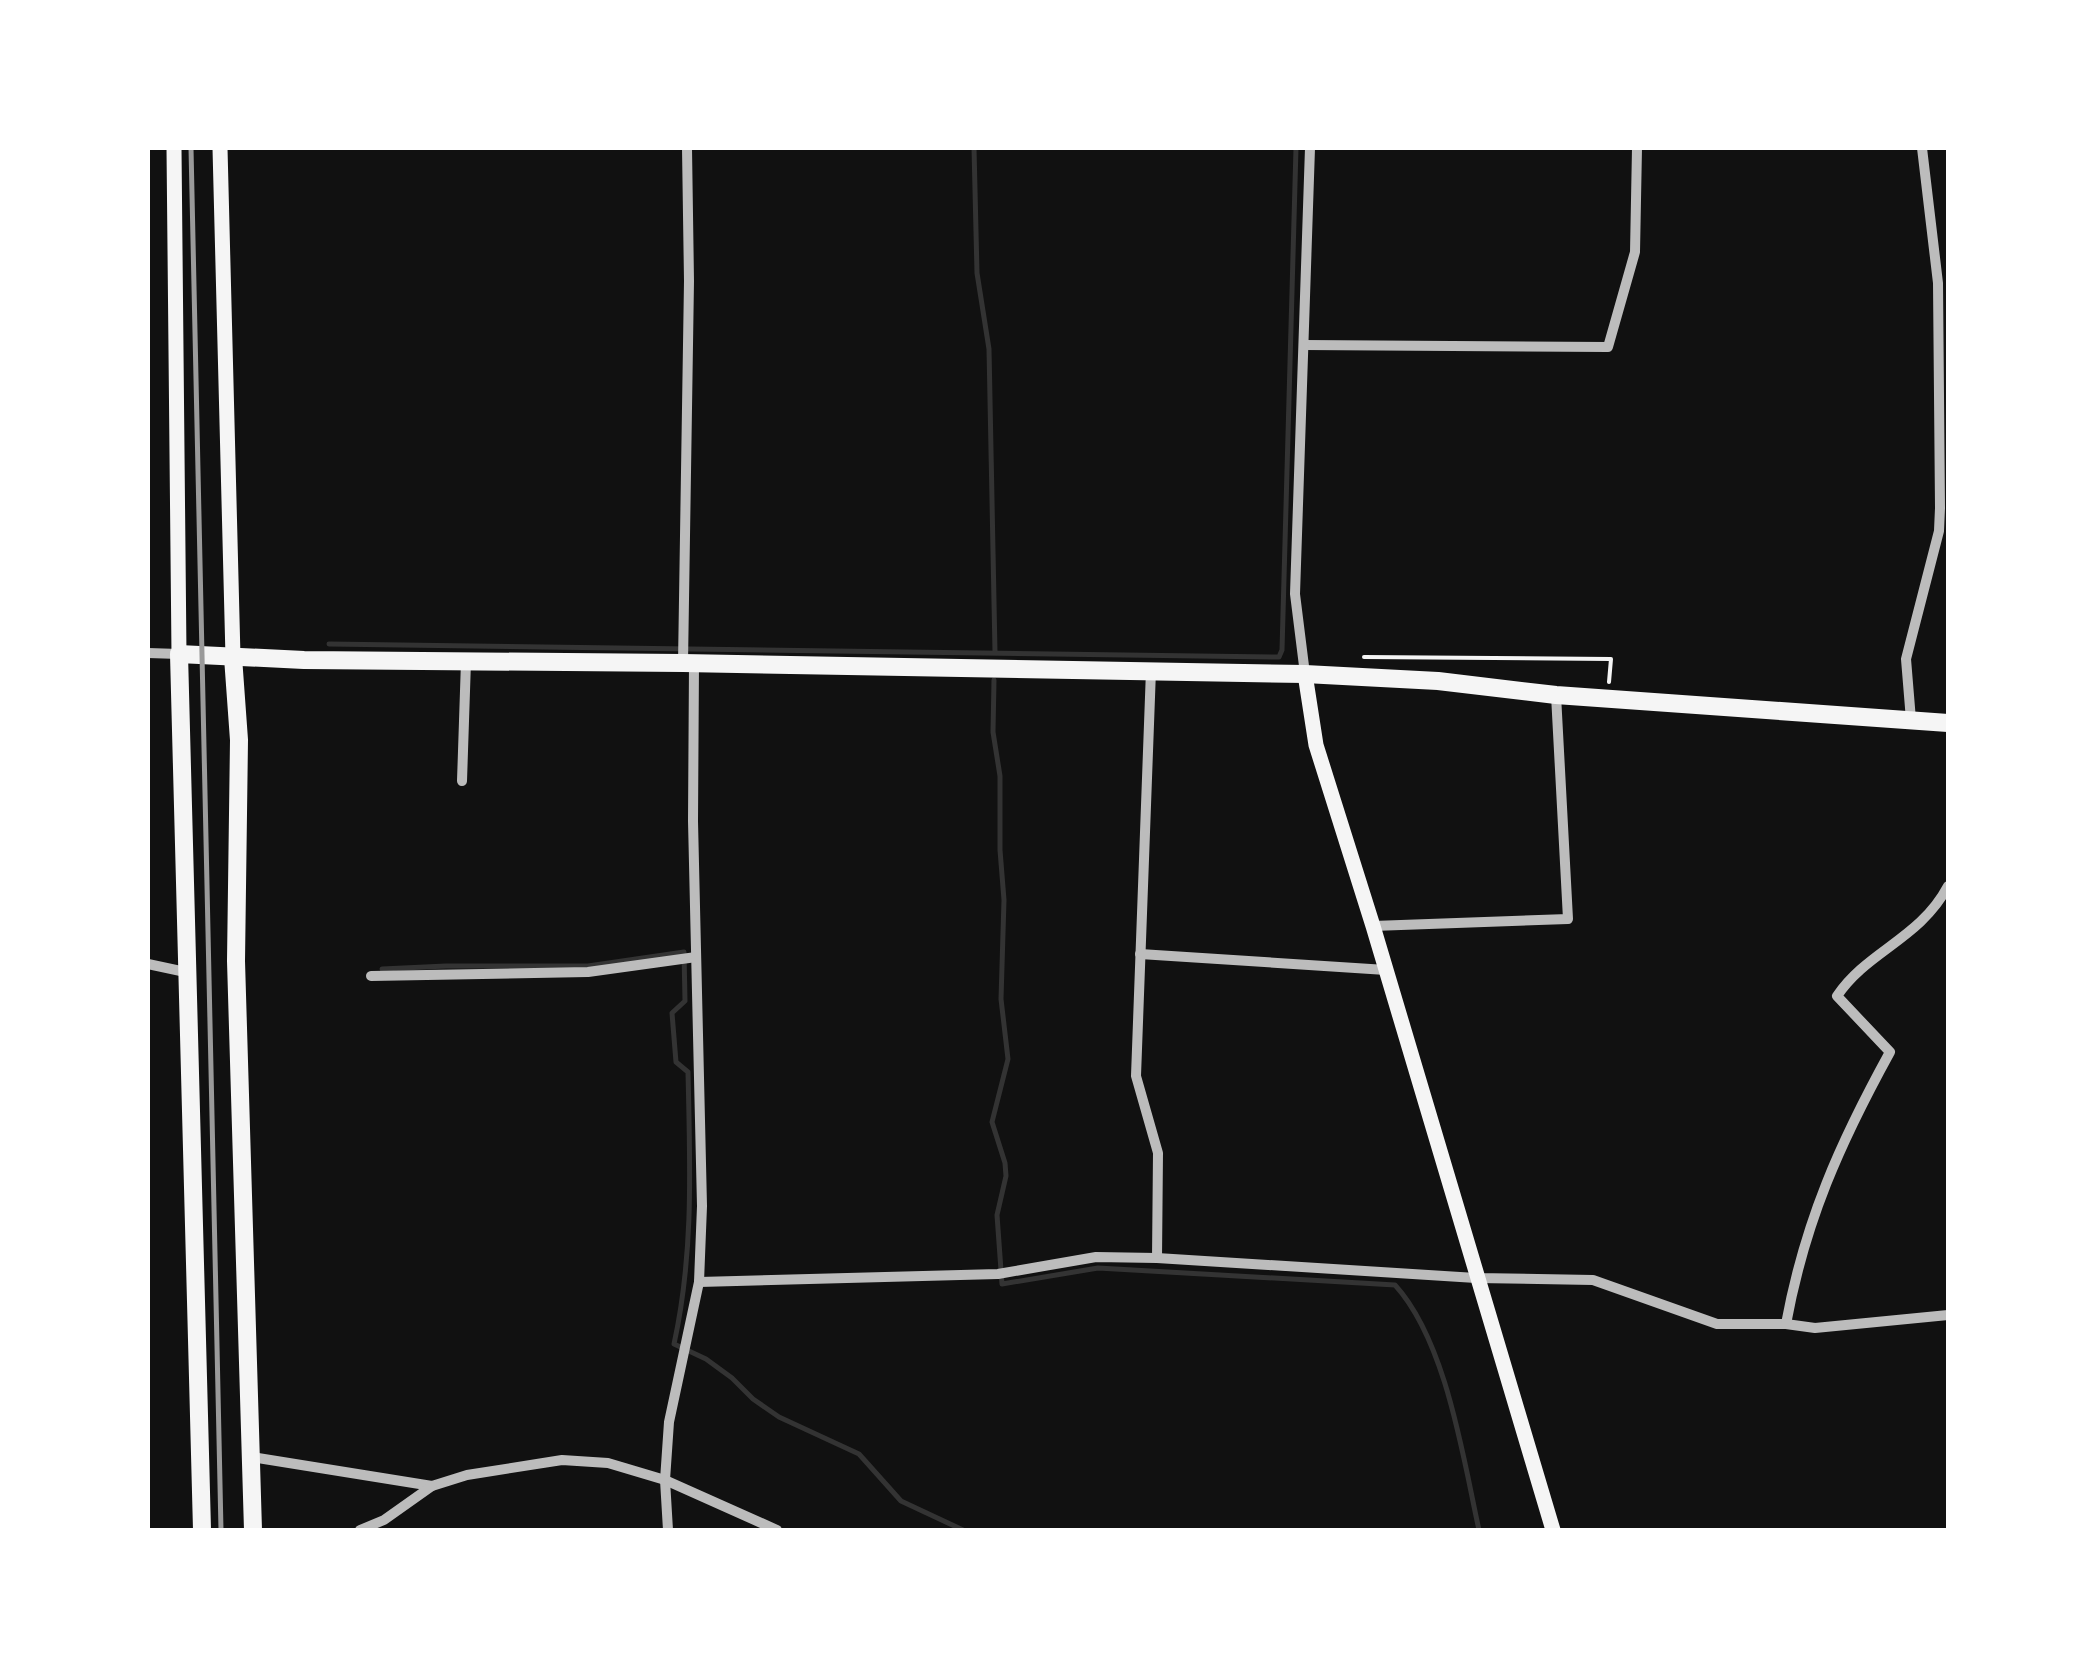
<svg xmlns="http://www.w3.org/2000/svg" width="2096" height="1678" font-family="Mulish,sans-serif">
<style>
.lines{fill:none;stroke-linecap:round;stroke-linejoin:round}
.stream{stroke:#333;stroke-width:5}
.path{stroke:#f5f5f5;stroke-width:4}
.minor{stroke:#bcbcbc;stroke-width:10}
.secondary{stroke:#f5f5f5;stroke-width:15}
.primary{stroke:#f5f5f5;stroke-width:18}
.rail{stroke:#9a9a9a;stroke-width:5}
</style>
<rect width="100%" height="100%" fill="#111"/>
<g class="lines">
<g class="stream">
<path d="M974,148l3,125 12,76 6,303"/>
<path d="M329,644l950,13 3,-7 14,-502"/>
<path d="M994,680l-1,52 7,44v74l4,50 -3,99 7,60 -16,63 13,41 1,13 -9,39 5,69 96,-16 297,17c51,56 68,172 84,245"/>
<path d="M382,969l64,-3h142l96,-14 1,49 -13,12 4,49 12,10c2,92 6,181 -14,272l32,15 26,19 21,21 26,18 80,37 42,47 62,29"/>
</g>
<path class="path" d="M1364,657l247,2 -2,23"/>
<g class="minor">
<path d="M1304,345l304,2 27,-95 2,-104"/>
<path d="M148,653l31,1"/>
<path d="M683,663l6,-382 -2,-133"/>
<path d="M1151,670l-15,406 22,77 -1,105"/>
<path d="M1305,674l-10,-80 15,-446"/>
<path d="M1911,720l-5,-61 33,-128 1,-23 -2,-225 -16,-135"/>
<path d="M462,781l4,-120"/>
<path d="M1373,926l195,-7 -12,-224"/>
<path d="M1140,954l246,16"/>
<path d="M148,964l42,9"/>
<path d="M371,976l217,-4 108,-15"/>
<path d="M699,1282l299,-8 98,-17 61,1 319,20 117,2 124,44h69l29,4 133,-13"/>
<path d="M1786,1324c19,-103 54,-181 104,-272l-53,-56c30,-45 83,-57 111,-110"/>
<path d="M252,1457l180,29 35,-11 95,-15 46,3 57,17 112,50"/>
<path d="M360,1530l24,-10 48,-34"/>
<path d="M668,1530l-3,-50 4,-58 30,-140 3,-76 -9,-385 1,-158"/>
</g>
<g class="secondary">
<path d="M174,148l5,506"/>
<path d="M220,148l13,509"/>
<path d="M1305,674l11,71 57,181 180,604"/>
</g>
<g class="primary">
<path d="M233,657l6,83 -3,221 17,569"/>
<path d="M202,1530l-23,-876 125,6 379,3 622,11 133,7 118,14 392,28"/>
</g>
<path class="rail" d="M191,148l30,1382"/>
</g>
<rect width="2096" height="1678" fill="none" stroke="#ffffff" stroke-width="300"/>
</svg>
